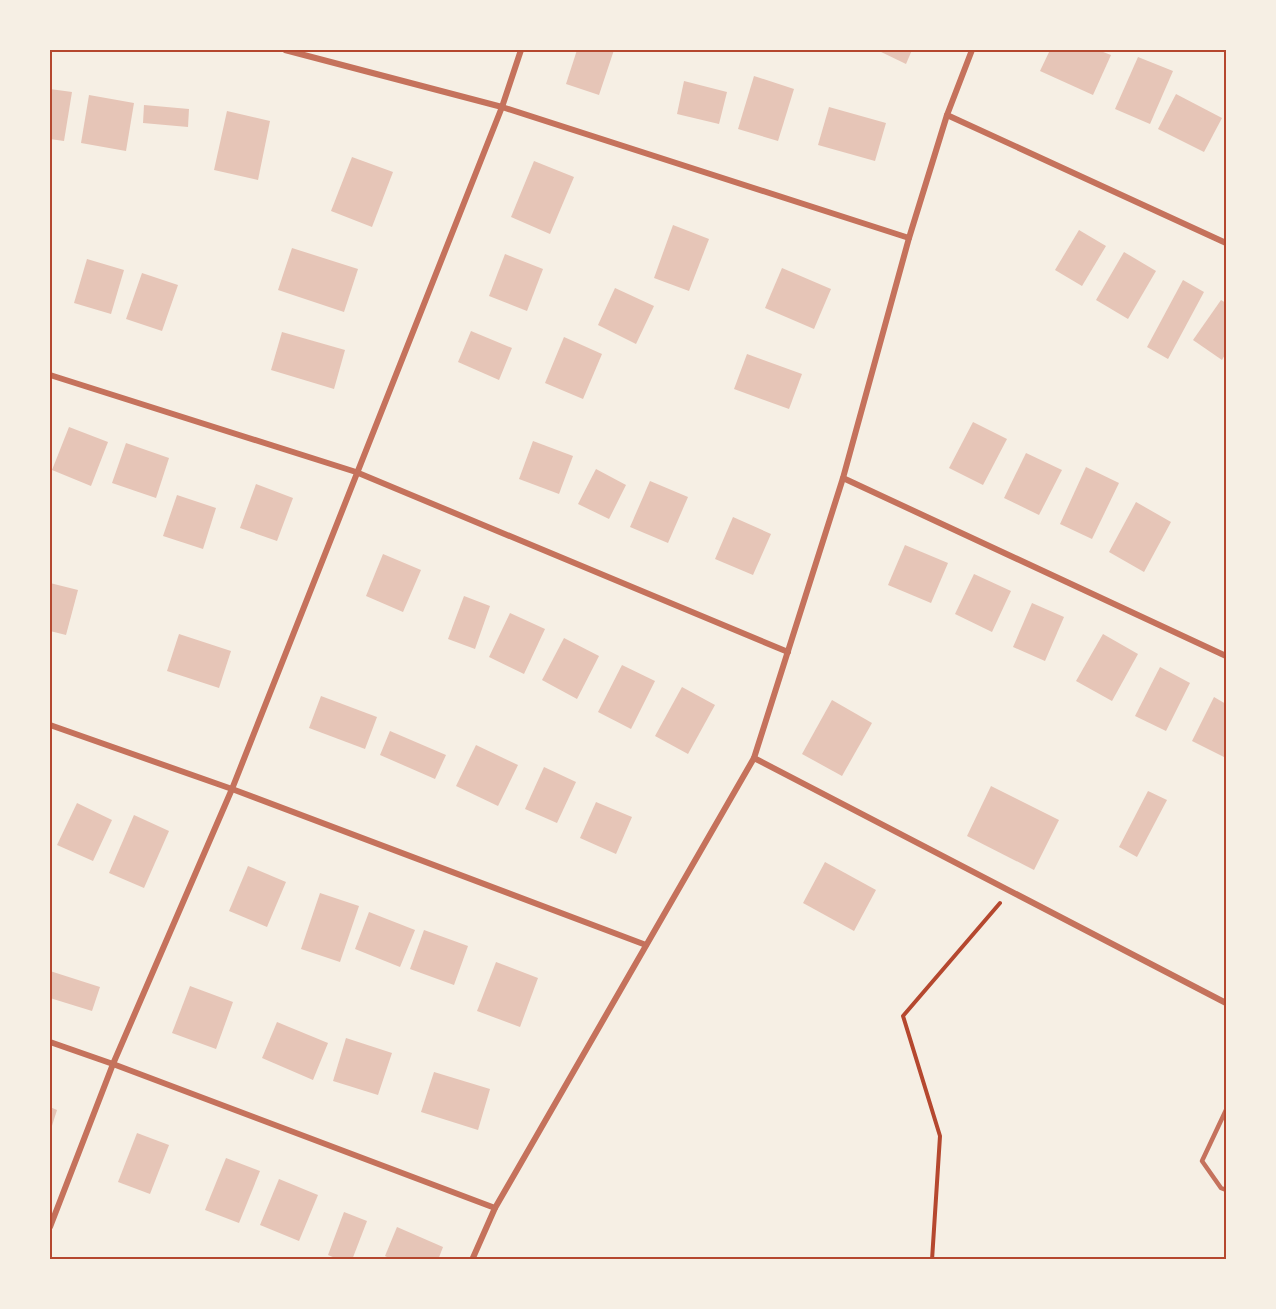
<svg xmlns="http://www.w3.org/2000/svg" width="1276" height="1309" font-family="Rubik,sans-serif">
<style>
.building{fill:#e6c5b7}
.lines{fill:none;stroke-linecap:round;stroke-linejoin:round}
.path{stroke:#b5482f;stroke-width:4}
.service{stroke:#c5725c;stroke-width:4.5}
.minor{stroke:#c5725c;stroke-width:6}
.neatline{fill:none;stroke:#b5482f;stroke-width:2}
</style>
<rect width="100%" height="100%" fill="#f6efe4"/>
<g class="building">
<path d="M577,50h37l-15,45 -33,-11z"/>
<path d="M877,50h35l-6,14z"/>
<path d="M1050,50h48l13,5 -18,40 -53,-24z"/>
<path d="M1138,57l35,14 -23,53 -35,-15z"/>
<path d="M754,76l40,13 -16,52 -40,-12z"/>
<path d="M684,81l43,11 -8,32 -42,-10z"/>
<path d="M50,89l22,3 -8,49 -14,-2z"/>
<path d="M1176,94l46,24 -18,34 -46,-23z"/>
<path d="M89,95l45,8 -8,48 -45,-8z"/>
<path d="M144,105l45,4 -1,18 -45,-4z"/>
<path d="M829,107l57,16 -11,38 -57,-16z"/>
<path d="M227,111l43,10 -12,59 -44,-10z"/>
<path d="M352,157l41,15 -21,55 -41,-16z"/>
<path d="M534,161l40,16 -24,57 -39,-17z"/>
<path d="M673,225l36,14 -20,52 -35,-13z"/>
<path d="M1079,230l27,16 -24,40 -27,-16z"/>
<path d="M292,248l66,21 -14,43 -66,-22z"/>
<path d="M1124,252l32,19 -28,48 -32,-19z"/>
<path d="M505,254l38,15 -16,42 -38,-15z"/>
<path d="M87,259l37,11 -13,44 -37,-11z"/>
<path d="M782,268l49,21 -17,40 -49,-21z"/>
<path d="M142,273l36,12 -16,46 -36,-12z"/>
<path d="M1183,280l21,12 -36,67 -21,-12z"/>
<path d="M615,288l39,18 -18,38 -38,-19z"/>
<path d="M1221,300l5,3v50l-4,7 -29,-20z"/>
<path d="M471,331l41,17 -13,32 -41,-18z"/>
<path d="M282,332l63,18 -11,39 -63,-19z"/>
<path d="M564,337l38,17 -19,45 -38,-16z"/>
<path d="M747,354l55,20 -13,35 -55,-20z"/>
<path d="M973,422l34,17 -24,46 -34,-17z"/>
<path d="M69,427l39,15 -17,44 -39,-16z"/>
<path d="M533,441l40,15 -14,38 -40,-15z"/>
<path d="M126,443l43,15 -13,40 -44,-15z"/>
<path d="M1026,453l36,17 -23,45 -35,-17z"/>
<path d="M1086,467l33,16 -27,56 -32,-15z"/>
<path d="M596,469l30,16 -17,34 -31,-15z"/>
<path d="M650,481l38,16 -20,46 -38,-16z"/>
<path d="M256,484l37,14 -16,43 -37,-13z"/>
<path d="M177,495l39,13 -13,41 -40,-13z"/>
<path d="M1136,502l35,20 -27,50 -35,-20z"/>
<path d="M733,517l38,17 -18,41 -38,-16z"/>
<path d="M905,545l43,18 -17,40 -43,-18z"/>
<path d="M383,554l38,16 -18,42 -37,-16z"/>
<path d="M974,574l37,17 -19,41 -37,-18z"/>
<path d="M50,583l28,7 -12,45 -16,-4z"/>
<path d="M464,596l26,10 -15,43 -27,-10z"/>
<path d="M1032,603l32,14 -19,44 -32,-14z"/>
<path d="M510,613l35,16 -21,45 -35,-17z"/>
<path d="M179,634l52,17 -12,37 -52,-17z"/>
<path d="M1103,634l35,20 -26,47 -36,-20z"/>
<path d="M564,638l35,18 -22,43 -35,-19z"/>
<path d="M622,665l33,16 -24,48 -33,-17z"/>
<path d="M1160,667l30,16 -24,48 -31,-15z"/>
<path d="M682,687l33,18 -27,49 -33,-18z"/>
<path d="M321,696l56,21 -12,32 -56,-21z"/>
<path d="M1214,697l12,7v54l-34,-17z"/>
<path d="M832,700l40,23 -30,53 -40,-22z"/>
<path d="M390,731l56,24 -11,24 -55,-24z"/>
<path d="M476,745l42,20 -20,41 -42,-20z"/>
<path d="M544,767l32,15 -19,41 -32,-14z"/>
<path d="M991,786l68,34 -25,50 -67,-34z"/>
<path d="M1148,791l19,9 -30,57 -18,-10z"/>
<path d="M596,802l36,15 -16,37 -36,-16z"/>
<path d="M77,803l35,17 -19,41 -36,-16z"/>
<path d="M134,815l35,16 -25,57 -35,-15z"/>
<path d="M825,862l51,28 -22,41 -51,-28z"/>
<path d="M248,866l38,16 -19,45 -38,-16z"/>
<path d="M320,893l39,13 -19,56 -39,-13z"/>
<path d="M369,912l46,18 -15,37 -45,-18z"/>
<path d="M424,930l44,16 -14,39 -44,-16z"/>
<path d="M496,962l42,16 -18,49 -43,-16z"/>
<path d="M50,971l50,16 -8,24 -42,-13z"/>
<path d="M190,986l43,16 -17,47 -44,-16z"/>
<path d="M277,1022l51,21 -15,37 -51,-22z"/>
<path d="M346,1038l46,15 -14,42 -45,-14z"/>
<path d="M434,1072l56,17 -12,41 -57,-18z"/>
<path d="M50,1107l7,3 -7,22z"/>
<path d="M137,1133l32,12 -19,49 -32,-12z"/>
<path d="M226,1158l34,13 -21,52 -34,-13z"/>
<path d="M279,1179l39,16 -19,46 -39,-16z"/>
<path d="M344,1212l23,9 -15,39h-12l-12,-5z"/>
<path d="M397,1227l46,20 -5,13h-45l-8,-4z"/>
</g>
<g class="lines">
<path class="path" d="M932,1260l8,-124 -37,-120 97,-113"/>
<path class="service" d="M1226,1110l-24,51 19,27 5,2"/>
<g class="minor">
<path d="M285,50l217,57 407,131"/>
<path d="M947,115l279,128"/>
<path d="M50,375l306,97 432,180"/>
<path d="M843,478l383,178"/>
<path d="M50,725l182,64 414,156"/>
<path d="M754,758l472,245"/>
<path d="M50,1042l63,22 382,144"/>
<path d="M50,1227l63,-163 119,-275 270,-682 19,-57"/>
<path d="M472,1260l23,-52 259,-450 89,-280 66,-240 38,-123 25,-65"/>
</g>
</g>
<rect width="1276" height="1309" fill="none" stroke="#f6efe4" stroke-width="102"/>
<rect x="51" y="51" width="1174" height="1207" class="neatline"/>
</svg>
